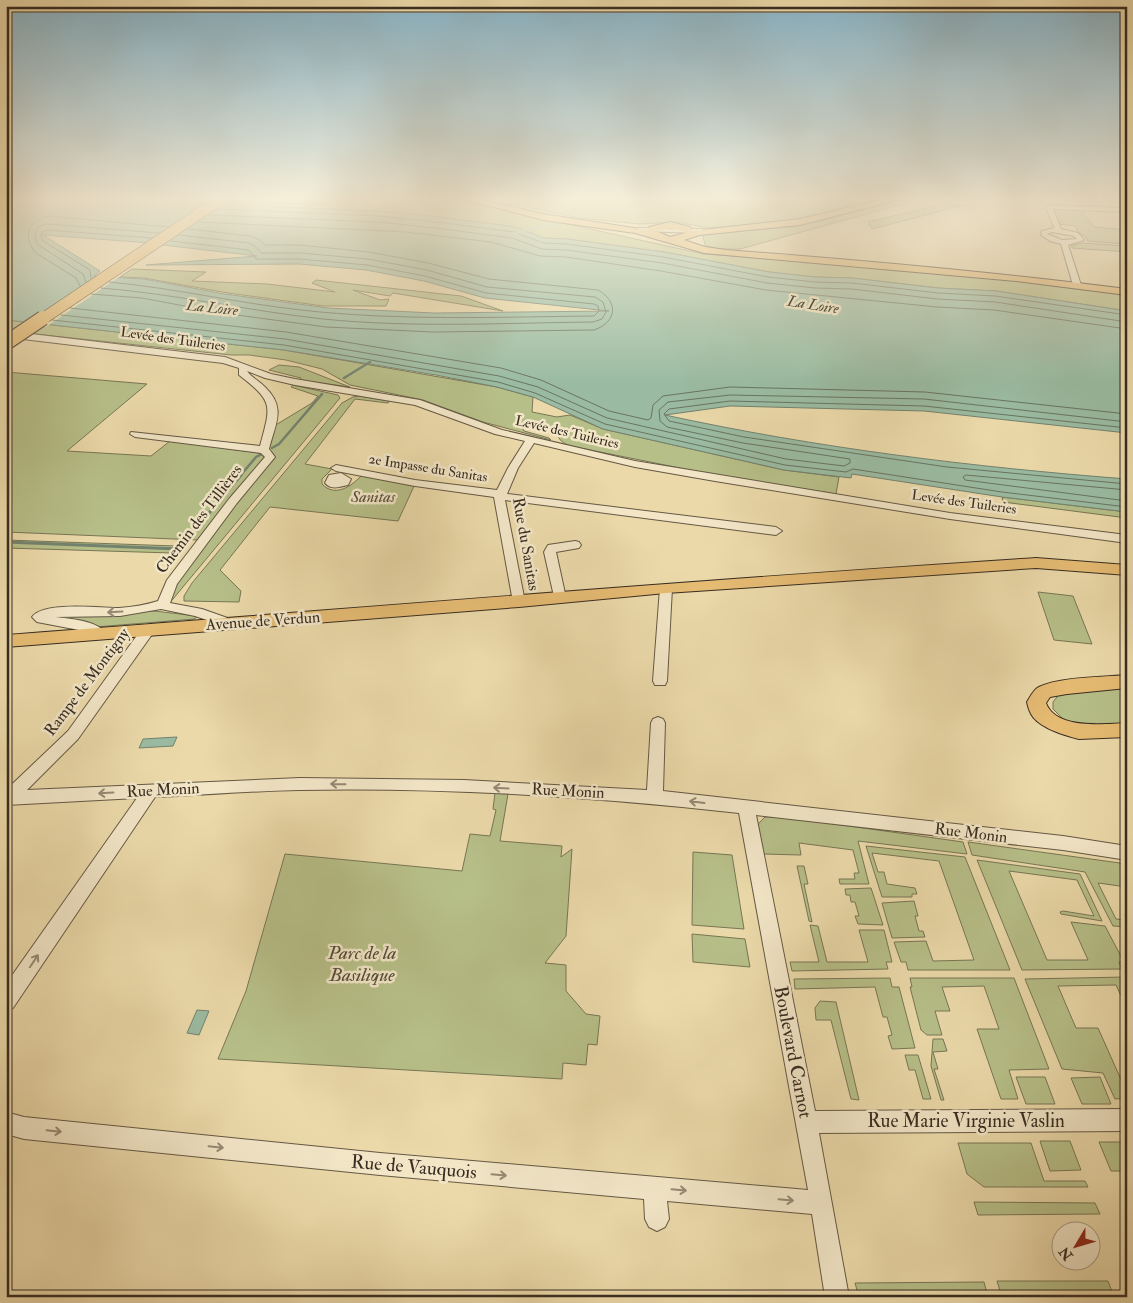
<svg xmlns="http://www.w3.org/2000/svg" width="1133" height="1303" font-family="'IM FELL Double Pica',serif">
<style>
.green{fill:#b7bf88;stroke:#787655}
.water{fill:#9abba2;stroke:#73826f;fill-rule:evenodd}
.pier{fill:#ebd9a9}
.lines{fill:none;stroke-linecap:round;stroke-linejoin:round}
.shore{stroke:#697462;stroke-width:1}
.stream-far1{stroke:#73826f;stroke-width:2.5}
.stream{stroke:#73826f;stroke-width:3}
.canal{fill:#9abba2;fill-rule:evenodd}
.minor-casing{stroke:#655844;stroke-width:2}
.major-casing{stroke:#382d22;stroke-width:2}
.minor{fill:#f2e6c7;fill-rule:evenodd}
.major{fill:#e6bc74;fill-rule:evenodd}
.highway-bridge-far1-casing{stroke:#382d22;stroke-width:12;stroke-linecap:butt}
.highway-bridge-casing{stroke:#382d22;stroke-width:16;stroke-linecap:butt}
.highway-bridge-far1{stroke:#e6bc74;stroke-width:11}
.highway-bridge{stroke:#e6bc74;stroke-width:14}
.oneway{stroke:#958a74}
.labels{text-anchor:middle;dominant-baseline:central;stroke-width:5;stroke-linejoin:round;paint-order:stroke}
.far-street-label{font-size:14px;fill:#382d22;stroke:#f2e6c7}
.far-water-label{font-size:15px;font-style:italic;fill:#505042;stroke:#f2e6c7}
.park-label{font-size:16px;font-style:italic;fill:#514a36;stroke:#f2e6c7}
.street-label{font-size:16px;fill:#382d22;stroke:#f2e6c7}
.near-park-label{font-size:19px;font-style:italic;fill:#514a36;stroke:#f2e6c7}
.near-street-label{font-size:19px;fill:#382d22;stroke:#f2e6c7}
</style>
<rect width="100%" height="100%" fill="#ebd9a9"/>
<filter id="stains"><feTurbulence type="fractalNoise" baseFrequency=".004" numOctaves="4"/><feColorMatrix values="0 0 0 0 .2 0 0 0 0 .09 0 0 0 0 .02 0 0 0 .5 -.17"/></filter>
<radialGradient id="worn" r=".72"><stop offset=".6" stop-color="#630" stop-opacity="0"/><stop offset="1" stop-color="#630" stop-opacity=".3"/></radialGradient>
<g class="green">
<path d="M233,199h96l-14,3 42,-3 -44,5 -83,-3z"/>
<path d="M364,199h91l248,55 146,10 183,18 95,12v17l-131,-20 -58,-3 -86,-10 -37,-1 -46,-5 -105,-20 -97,-13 -23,-1 -29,-11 -79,-10 -56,-6 -154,-6 3,-3 86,3z"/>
<path d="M488,199h401l-102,22 -76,7 -9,-1 -24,-5 -39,2 -59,-6z"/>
<path d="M907,199h14l-181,50c-12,0 -23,1 -35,-4l-3,-12 92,-6z"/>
<path d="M942,204l22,1 -92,24 -4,-7z"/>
<path d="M1053,209h26l16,18 32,3v14l-40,-3v-3l-9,-6 -3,-6 -17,-2z"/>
<path d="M1083,243l44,3v6l-55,-4 -1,-2z"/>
<path d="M132,269l74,3 -14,9 75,3 68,8 -23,-9 4,-3 145,16 42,15 -110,-18 -3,3 -37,-6 27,10 9,-1 -3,7h-63l-95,-13 -84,-15 -24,-1z"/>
<path d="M6,320l278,30 213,37 36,10 -1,15 25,5 13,-2 33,14 181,41 55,7 -3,17 -121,-19 -145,-29c-7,-3 -12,-6 -13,-14l-17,-6 -16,-1 -2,2 2,4 25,7 2,2 -68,-18 -60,-22 -73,-15 -28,-16 -36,-9 -37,-5h-18l-225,-24z"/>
<path d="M279,365l20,2 51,20 -51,-7 2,-2 -32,-8z"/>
<path d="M6,372l141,12 -80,67 84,5 19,-15 89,12 6,5 -67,82 -192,-8z"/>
<path d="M293,385l45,10 2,3 -172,207 -1,-8 76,-105 32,-36 -7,-8 6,-22 38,-23 6,-7 -27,-9z"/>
<path d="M359,396l31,5 -2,2 -33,-4 -50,65 27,5 -10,10v5c13,14 30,2 40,-9l53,9 -17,37 -128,-14 -50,63 21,21 -2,11 -55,-1v-5l8,-13 150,-180 11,-6z"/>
<path d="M1002,497l125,15v6l-124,-16z"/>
<path d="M6,540l170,6 8,2 -12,5 -166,-5z"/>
<path d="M1038,592l35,4 19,48 -38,-4z"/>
<path d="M154,611l43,5 -2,3 -100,8 -50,-10z"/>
<path d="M1127,684v40l-48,3 -15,-7 -11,-11v-7l7,-9z"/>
<path d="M495,793l13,1 -8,47 62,5 -1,11 11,-8 -6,87 -21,27 21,2v26l20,23 14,2 -3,29 -9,-1 -2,21 -23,-2 -1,16 -344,-20 28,-68 39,-137 177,17 8,-37 20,2 6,-26 -3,-1z"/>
<path d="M765,817h20l178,25 4,12 -109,-13 11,43h-29l-1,-5h16l-1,-6h5l-6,-23 -54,-7 2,12 -37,-1 -8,-28z"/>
<path d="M968,842l159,22v23l-29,-4 18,36 10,1 -1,-3h2v10l-14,-1 -28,-54 -113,-17z"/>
<path d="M866,846l99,11 45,113h-102l-2,-8h-5l-7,-20 32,-1 7,20 41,-1 -35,-99 -67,-8 6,19h6l3,12 28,4 2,6h-5v3h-30z"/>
<path d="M693,852l39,3 12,74 -52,-4z"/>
<path d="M977,860l103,14 22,47 -41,-7 -1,-2 3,-1 31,5 -17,-36 -68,-9 38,89h41l-17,-38 34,4 19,36h-5l3,7 -100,1z"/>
<path d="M797,866h7l4,18h-4l8,38 -3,-1z"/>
<path d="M871,888l12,37 -25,-1 -3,-8h4l-4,-14h-4l-1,-7h-4l-1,-6z"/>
<path d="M914,901l4,15h-3l4,15h4l2,6 -33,1 -10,-35z"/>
<path d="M810,925l8,1 9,36h41l-9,-32h25l8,32h-6l2,7 -96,2 -2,-9h29z"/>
<path d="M692,934l53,5 5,28 -57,-5z"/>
<path d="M1126,977l1,32 -11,-24 -58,1 18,42h22l29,65v5l-12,1 -12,-26 -41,-4 -37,-90z"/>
<path d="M890,978l2,9h7l16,61 -23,1 -4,-13 4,-1 -5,-18h-4l-8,-30 -80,2 -1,-10z"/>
<path d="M910,978h104l35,91 -40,1 9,29h-17l-24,-70h22l-15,-43 -42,1 8,24h-15l7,24h-15l-6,-5 -11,-43h2z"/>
<path d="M820,1001l16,1 23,98 -8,-1 -20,-79h-15l-1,-12z"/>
<path d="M933,1039h10l4,12 -14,1 5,17h-4l10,31h-3l-10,-34z"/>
<path d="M918,1055l13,44h-8l-8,-29h-6l-4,-15z"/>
<path d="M1016,1077h29l10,27h-29z"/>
<path d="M1100,1077l11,27h-29l-11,-26z"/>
<path d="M1040,1141h30l11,29 -31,1z"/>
<path d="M1099,1142h28v29h-16z"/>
<path d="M958,1143h73l13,38h41l3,6h-104l-17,-13z"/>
<path d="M974,1202l121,1 5,11 -122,1z"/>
<path d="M997,1281h111l6,16h-112z"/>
<path d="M984,1282l4,15h-129l-4,-14z"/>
</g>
<g class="water">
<path d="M6,199h111l290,14 86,11 22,3 29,11 23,1 97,13 105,20 46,5 37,1 86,10 58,3 131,20v122l-203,-22 -194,-5 -65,9c152,33 307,52 462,64v33l-125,-15 -150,-23 -1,4 -67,-8 -181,-41 -70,-32 -36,-10 -61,-12 -152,-25 -278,-30zM43,235l94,7 120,14 -111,9 153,-1 67,6 58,11 61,17 124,13 -175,2 -106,-5 -103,-14 -81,-15 -50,-3 6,-5z"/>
<path d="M177,737l-4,9 -34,2 4,-9z"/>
<path d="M197,1010l12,1 -10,24 -12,-2z"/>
</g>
<path class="pier" d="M102,274l20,1 -76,52 -20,-2z"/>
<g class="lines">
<g class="shore">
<path d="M218,209l162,7 56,6 78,10 29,11 24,1 96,13 105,20 47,5 37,1 86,10 57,3 132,19"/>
<path d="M209,215l170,7 56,6 77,10 30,11 24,1 96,13 105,20 48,5 37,1 85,10 58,3 132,20"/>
<path d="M199,222l206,10 86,10 49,14 26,1 95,14 105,19 171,17 57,3 133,19"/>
<path d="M91,278l-1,-8 -47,-29 -2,-4 1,-5 6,-2 103,8"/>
<path d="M86,282l-3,-8 -46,-30 -2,-9 4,-9 9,-2 111,9"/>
<path d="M109,282c65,6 128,21 192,28 97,11 196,7 293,6l5,-5 -1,-5 -4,-2 -108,-11 -61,-17 -58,-11 -68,-6h-43l-7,-9 -78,-9"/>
<path d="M80,286l-4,-8 -40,-25c-14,-16 -8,-33 13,-37l119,11"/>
<path d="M101,288c75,6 148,23 222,31 90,9 180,4 270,3l9,-3 4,-7 -3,-10 -8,-5 -108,-10 -60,-17 -59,-11 -68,-6h-39l-6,-7 -6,-3 -70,-8"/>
<path d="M91,294l51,4 80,15 104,14 107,5 161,-2c23,-8 25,-28 4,-40l-109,-11 -61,-16 -59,-11 -69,-7h-35l-7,-6 -8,-3 -62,-7"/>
<path d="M70,308l216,24 215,36 40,12 68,31 39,9 3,-2 2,-13 10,-9 67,-9 195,5 202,22"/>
<path d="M61,315l224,24 214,37 39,11 69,31 179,41 58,7 6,-3v-4l-107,-16 -76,-16 -7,-6 -1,-11 9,-8 62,-7 194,4 203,23"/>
<path d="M52,320l232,25 214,37 37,11 70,31 180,41 61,7 7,-3 149,23 125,15"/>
<path d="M1127,428l-203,-22 -194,-5 -61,8 -5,5 5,7 75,16 203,30 180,17"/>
<path d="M1127,490l-161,-15 -3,2 2,3 162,21"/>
</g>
<g class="stream-far1">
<path d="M344,378l26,-16"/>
<path d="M272,448l7,-4 43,-50"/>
<path d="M240,476l16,-19 4,-2"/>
</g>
<path class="stream" d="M6,542l173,7 62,-74"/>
<path class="canal" d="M655,199h12l-159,37 -3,-2z"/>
<g class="minor-casing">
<g id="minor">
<path d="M1049,205l78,3v4l-74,-3 8,20 17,4 6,7 -16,5 13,40 -1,2 -7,-2 -12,-41 -11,-3 -9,-6 1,-4 12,-3 -8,-21zM1052,232l22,4 3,3 -15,1 -15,-6z"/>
<path d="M639,228l63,1 3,2 -3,2 -65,-2v-2z"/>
<path d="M6,331l219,26 46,17 24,5 125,21 82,30 133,31 315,52 177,22v8l-177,-24 -235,-38 -80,-14 -101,-24 -16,25 -11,26 269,33 6,4 -6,4 -271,-35 20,102 -6,4 -6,-4 -19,-105 -79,-11 -79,-15 -5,-3 5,-3 79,15 82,10 11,-22 17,-27 -30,-7 -80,-29 -120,-20 -30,-7 -18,-7c4,6 12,10 18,16 22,21 10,37 4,62l6,8 -38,46 -60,81 -7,19 32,6 34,12 2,3 -2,3 -5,1 -36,-12 -34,-7 -41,7 -65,1c15,2 42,3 52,17l-2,3 -5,2 -21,-9 -42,-8 -5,-5c11,-16 69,-9 87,-9 13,-1 26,-3 39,-7l9,-21 62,-81 36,-42 -4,-4 -126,-16 -5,-3 1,-2 129,14c11,-41 14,-44 -21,-71v-7l-16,-5 -217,-26z"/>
<path d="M341,473l10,6 -3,6c-9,2 -17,5 -23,-2l4,-8z"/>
<path d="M575,541l4,1 2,3 -2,3 -23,4 10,46 -1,3h-10l-11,-49 4,-7z"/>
<path d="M666,584l6,4 -5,93 -2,4h-10l-2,-4 7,-93z"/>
<path d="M148,625l5,2 2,3 -2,3 -75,106 -51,51 273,-12 164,2 183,10 4,-67 2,-4 5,-2 5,2 2,4 -2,68 400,45 64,10v14l-64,-10 -307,-35 59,296 312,-2v22l-308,2 30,164h-24l-13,-83 -145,-13 2,18 -4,8 -8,4 -8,-4 -4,-8 -1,-20 -264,-24 -356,-36 -18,-5v-22l18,5 356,36 428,37 -69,-377c-144,-16 -295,-26 -440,-23 -48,1 -96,5 -144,7l-142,211 -7,2v-26l131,-186 -131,7v-15l62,-59 75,-104z"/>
</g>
</g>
<g class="major-casing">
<g id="major">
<path d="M463,199h16l64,15 104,16 2,-3 21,-5 20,5 3,4 107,-12 85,-20h16l-101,26 -100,10 -16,5 21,7 21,3c134,10 267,22 401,39v6l-111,-14 -312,-28 -69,-20 -92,-13zM670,228l14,3 1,2 -15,4 -14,-6z"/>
<path d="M1036,558l91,7v10l-91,-7 -370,25 -147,14 -513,40v-12c344,-26 686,-55 1030,-77z"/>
<path d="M1127,675v13l-60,6 -17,3 -4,6c10,27 58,21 81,20v14l-48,2c-15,-4 -36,-10 -46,-22 -3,-4 -5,-10 -6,-15 3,-5 7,-13 12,-15 20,-10 64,-10 88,-12z"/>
</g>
</g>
<use href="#minor" class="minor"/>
<use href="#major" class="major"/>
<g class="highway-bridge-far1-casing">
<path id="highway-bridge-far1" d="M41,320l180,-121"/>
</g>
<g class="highway-bridge-casing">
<path id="highway-bridge" d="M6,343l37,-25"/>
</g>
<use href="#highway-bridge-far1" class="highway-bridge-far1"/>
<use href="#highway-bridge" class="highway-bridge"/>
</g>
<defs><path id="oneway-shaft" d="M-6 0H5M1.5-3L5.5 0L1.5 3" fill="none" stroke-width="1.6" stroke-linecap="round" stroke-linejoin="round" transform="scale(1.25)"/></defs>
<g class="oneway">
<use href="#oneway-shaft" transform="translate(115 612) rotate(177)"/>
<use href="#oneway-shaft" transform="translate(338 784) rotate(-179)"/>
<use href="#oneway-shaft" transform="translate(501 788) rotate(-177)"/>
<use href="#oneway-shaft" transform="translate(106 793) rotate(177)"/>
<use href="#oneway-shaft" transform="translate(697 802) rotate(-173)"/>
<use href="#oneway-shaft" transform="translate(34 961) rotate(-56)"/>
<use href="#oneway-shaft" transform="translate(54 1131) rotate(6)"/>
<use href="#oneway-shaft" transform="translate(216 1147) rotate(6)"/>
<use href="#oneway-shaft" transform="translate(499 1175) rotate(5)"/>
<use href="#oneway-shaft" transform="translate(679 1190) rotate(5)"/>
<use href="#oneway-shaft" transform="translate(786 1200) rotate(5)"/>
</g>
<linearGradient id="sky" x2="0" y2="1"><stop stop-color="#89b7cc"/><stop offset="0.52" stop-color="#f6eed8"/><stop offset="1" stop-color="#f6eed8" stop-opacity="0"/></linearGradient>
<rect width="1133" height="382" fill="url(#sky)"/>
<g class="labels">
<g class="far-street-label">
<text transform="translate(173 339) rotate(8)">Levée des Tuileries</text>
<text transform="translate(567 432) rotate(13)">Levée des Tuileries</text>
<text transform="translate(428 468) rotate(9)">2e Impasse du Sanitas</text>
<text transform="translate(964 502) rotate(8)">Levée des Tuileries</text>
</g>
<g class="far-water-label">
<text transform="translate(813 305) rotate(9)">La Loire</text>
<text transform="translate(212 308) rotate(6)">La Loire</text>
</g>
<g class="park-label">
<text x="373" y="497">Sanitas</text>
</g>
<g class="street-label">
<text transform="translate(199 519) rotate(-53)">Chemin des Tillières</text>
<text transform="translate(526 544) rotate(80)">Rue du Sanitas</text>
<text transform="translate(263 621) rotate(-4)">Avenue de Verdun</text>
<text transform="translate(87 682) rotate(-53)">Rampe de Montigny</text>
<text transform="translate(163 790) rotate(-3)">Rue Monin</text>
<text transform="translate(568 791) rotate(3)">Rue Monin</text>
<text transform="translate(971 833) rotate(7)">Rue Monin</text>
</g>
<g class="near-park-label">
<text x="362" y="953">Parc de la<tspan x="362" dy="22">Basilique</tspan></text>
</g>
<g class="near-street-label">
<text transform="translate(793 1052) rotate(79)">Boulevard Carnot</text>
<text x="966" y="1121">Rue Marie Virginie Vaslin</text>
<text transform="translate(414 1167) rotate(5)">Rue de Vauquois</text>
</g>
</g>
<rect width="1133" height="1303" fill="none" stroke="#ebd9a9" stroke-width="25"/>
<rect x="8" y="8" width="1118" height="1288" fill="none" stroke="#382d22" stroke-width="2.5"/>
<rect x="12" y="12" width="1108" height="1278" fill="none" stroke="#382d22"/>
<g transform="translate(1076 1246) rotate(232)"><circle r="24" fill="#f2e6c7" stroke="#a89c85"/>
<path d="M0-4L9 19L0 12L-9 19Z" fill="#8f2418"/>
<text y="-8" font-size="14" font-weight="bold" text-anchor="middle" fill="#382d22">N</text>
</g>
<rect width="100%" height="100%" filter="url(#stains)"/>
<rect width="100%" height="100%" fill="url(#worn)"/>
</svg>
